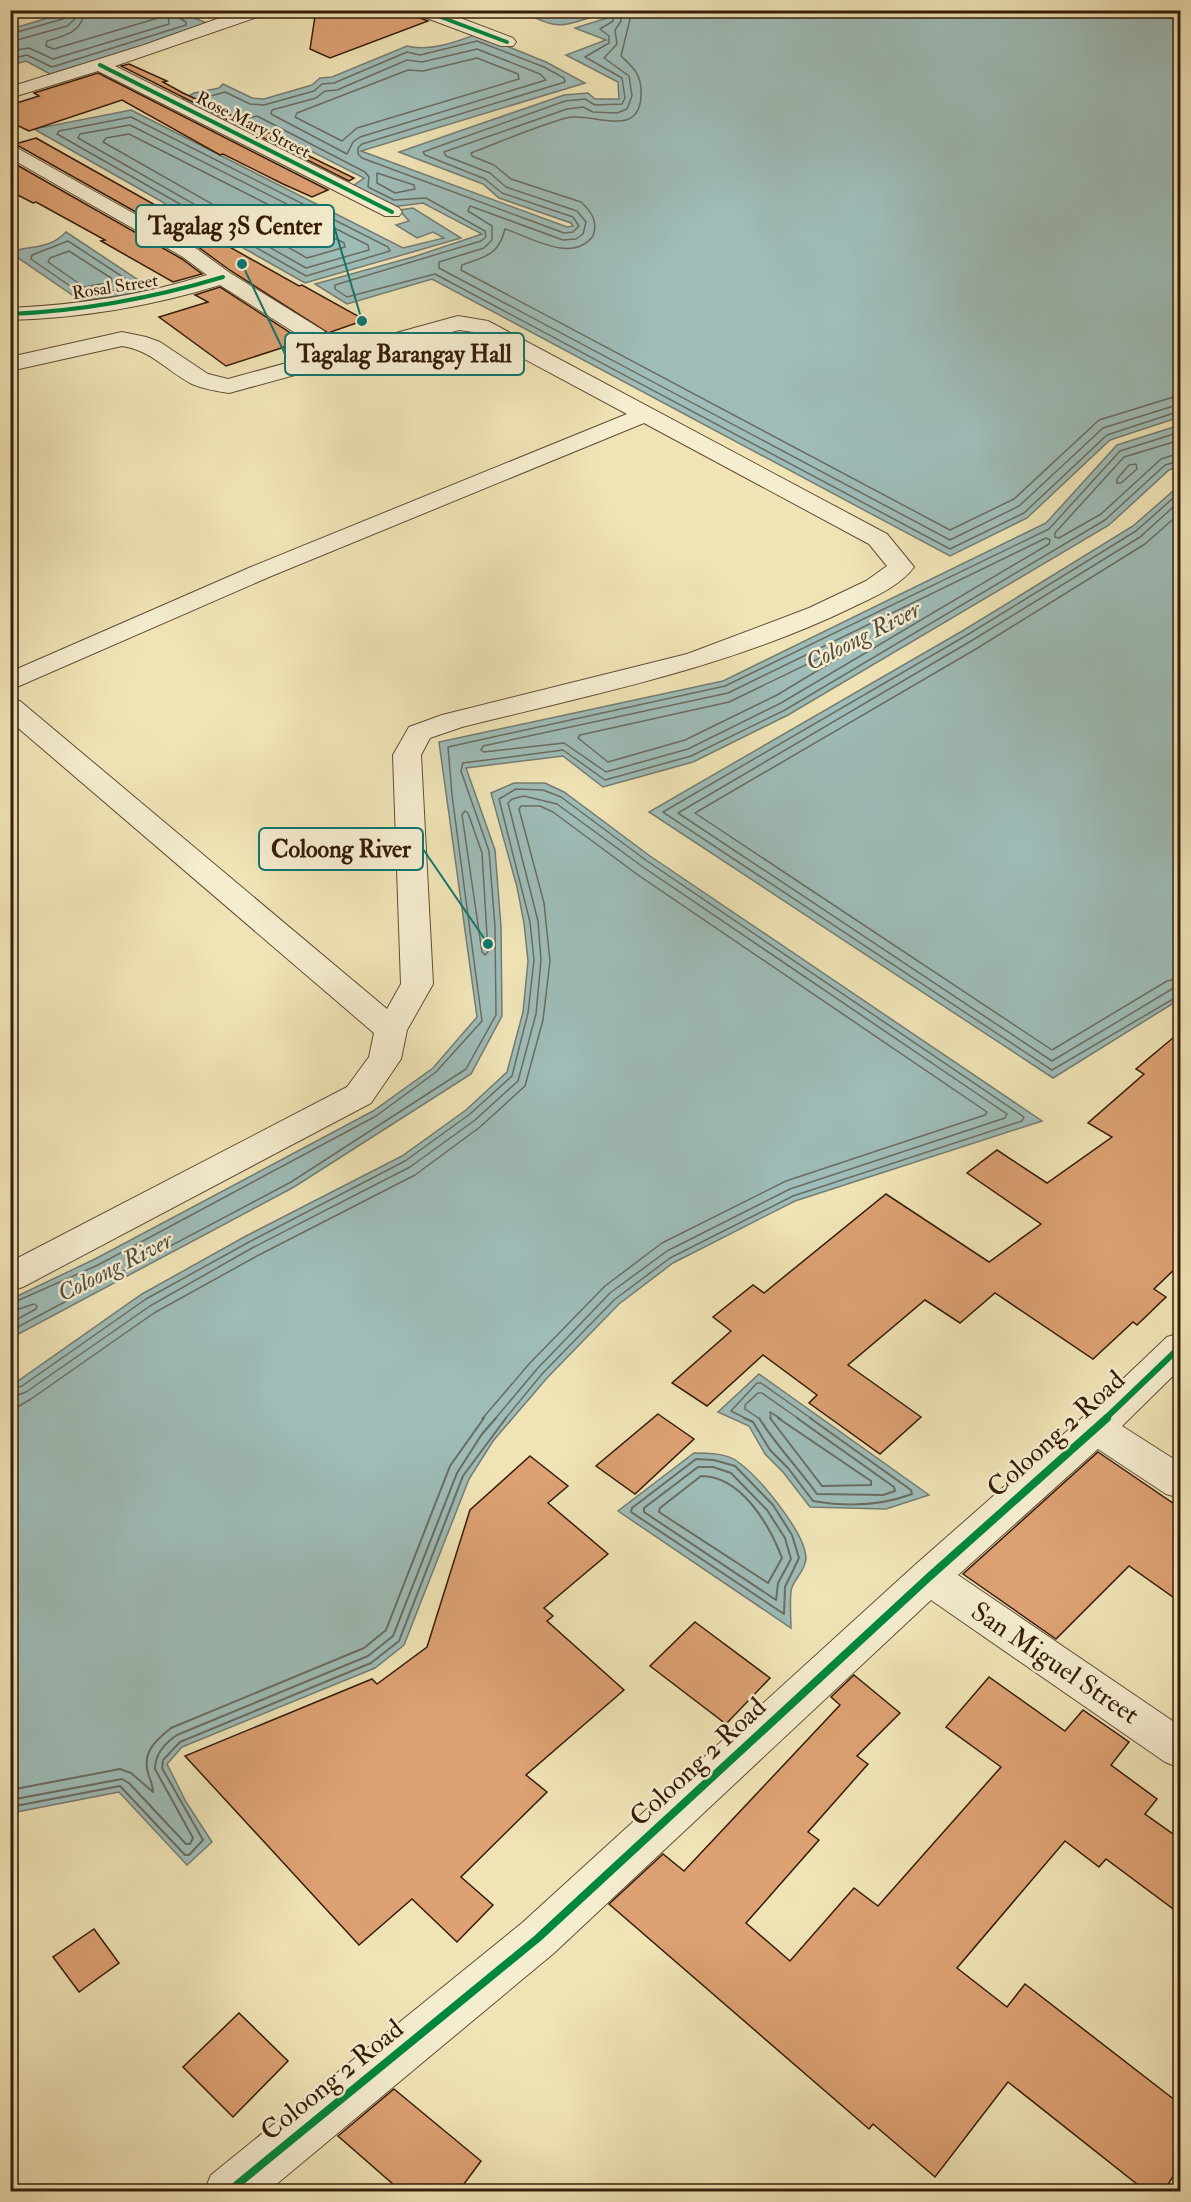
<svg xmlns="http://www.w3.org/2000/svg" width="1191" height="2202" font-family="'IM FELL Double Pica',serif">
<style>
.water{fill:#9ebcb8;stroke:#747c72;stroke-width:1.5}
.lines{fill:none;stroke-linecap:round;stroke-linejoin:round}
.shore-far1{stroke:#6a6c60;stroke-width:1.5}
.shore{stroke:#6a6c60;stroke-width:2}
.building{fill:#dda173;stroke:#351c09;stroke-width:1.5}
.minor-casing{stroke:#644e34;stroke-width:2}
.minor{fill:#f5edd0;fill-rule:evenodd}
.cycleway-far2-casing{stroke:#f5edd0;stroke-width:6}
.cycleway-far1-casing{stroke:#f5edd0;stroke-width:10}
.cycleway-casing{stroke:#f5edd0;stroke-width:11}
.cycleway-far2{stroke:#00873e;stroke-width:4}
.cycleway-far1{stroke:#00873e;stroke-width:6}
.cycleway{stroke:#00873e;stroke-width:8}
.labels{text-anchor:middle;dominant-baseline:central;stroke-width:5;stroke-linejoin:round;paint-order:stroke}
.far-street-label{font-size:18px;fill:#351c09;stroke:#f5edd0}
.water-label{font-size:24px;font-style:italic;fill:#544c3e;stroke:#f5edd0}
.near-street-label{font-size:27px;fill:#351c09;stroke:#f5edd0}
.leader{fill:none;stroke:#0f766e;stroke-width:2}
.callout-dot{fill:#0f766e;stroke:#f5edd0;stroke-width:2}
.callout{fill:#f5edd0;stroke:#0f766e;stroke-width:2}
.callout-label{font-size:24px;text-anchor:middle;font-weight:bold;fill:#351c09}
</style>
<rect width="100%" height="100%" fill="#f0e4b6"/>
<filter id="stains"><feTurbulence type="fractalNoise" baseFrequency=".00333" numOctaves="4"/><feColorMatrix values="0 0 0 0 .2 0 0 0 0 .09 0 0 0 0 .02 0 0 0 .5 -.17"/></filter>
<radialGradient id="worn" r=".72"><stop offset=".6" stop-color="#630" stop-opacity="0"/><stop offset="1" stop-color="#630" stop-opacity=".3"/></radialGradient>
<g class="water">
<path d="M71,11h104l35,13 -60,21 -100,29 -24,-13 -15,4v-36z"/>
<path d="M517,11h65l12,5c-40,15 -39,9 -77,-5z"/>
<path d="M598,11h582v406l-70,23 -83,78 -77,38 -518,-277 -85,25 -32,-20 98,-27 69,-23 -59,-31 -31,4 -39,-21 11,-8 -110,-56 -16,6 -57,-28 13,-7 25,-5 4,-4 29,14 12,1 48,-14 8,-7 12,-1 75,-31c23,6 49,-4 70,-12l69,28 39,21 -224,68 206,76 6,-1 -2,-3 -72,-25 -16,-14 -84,-32 165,-57 24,-2 7,6h24l-1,-17 -52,-27 40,-15 -31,-12 35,-11z"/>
<path d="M131,110l272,138 41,-10 -11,-6 -16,6 -21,-13 13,-4 -10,-11 14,-2 48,30 -156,45 -271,-154z"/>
<path d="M66,232l89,59 -74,10 -70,-48c16,-9 36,-1 55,-21z"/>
<path d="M1180,425v41l-11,4 -60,55 -321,190 -95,47 -90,25 -40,-31 -97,12 29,82 6,77 1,89 -31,58 -177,113 -283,151v-39l84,-40 278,-148 60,-43 44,-51 -38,-275 284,-61 323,-158 71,-78z"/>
<path d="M1180,485v514l-127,79 -404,-266 315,-182 169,-104z"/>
<path d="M514,783h31l19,9 86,64 392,265 -247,80 -122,62 -54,41 -72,74 -54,63 -24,38 -65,166 -29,23 -193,79 -15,17 19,38 26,40 -25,23 -68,-73 -108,21v-427l131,-92 104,-58 156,-80 64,-46 41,-38 16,-60 5,-51 -4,-38 -7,-36 -26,-94z"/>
<path d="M759,1374l170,121 -43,14 -76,-2 -27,-35 -18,-18 -16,-28 -31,-14z"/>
<path d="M694,1453c14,0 33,0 44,9 21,15 67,70 68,96 0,11 -10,19 -14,29 -3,8 -1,31 -1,41l-173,-117z"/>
</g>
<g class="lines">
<g class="shore-far1">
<path d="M85,10c-3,22 -19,26 -38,31l-1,5 8,3 104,-31 1,-8"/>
<path d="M621,10v11l-6,9 2,14 -13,14 25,18 3,20 -5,13 -10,4 -24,-1 -10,-5 -16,2 -123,43 2,4 44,17 16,14 71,24 9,11 -3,12 -7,5 -13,1 -93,-34 -2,5 24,15v14l-8,8 -45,14v6l511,272 69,-34 84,-78 77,-24"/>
<path d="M630,10v9l-9,37c13,12 21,19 20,39 -1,46 -51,16 -75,23 -32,9 -63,23 -95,35l1,3 22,9 17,14 70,23c11,10 17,20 12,34 -21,28 -63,1 -88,-7 -7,27 -19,27 -43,36l-1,5 489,260 64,-31 85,-79 81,-25"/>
<path d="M10,34l53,-15 4,-3 1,-6"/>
<path d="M10,42l57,-16 7,-6 2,-10"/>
<path d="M477,49l63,25 6,6 -186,57 -7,5 -6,12 -76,-40 1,-4 44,-12 9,-7 12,-1 70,-30 15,2z"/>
<path d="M10,51l19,-3 24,11 116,-35 -1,-14"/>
<path d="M477,58l41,16 1,5 -162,49 -15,13 -47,-24 2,-4 111,-43 15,1z"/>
<path d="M10,59l17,-4 25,12 134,-42v-3l-8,-5 -2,-7"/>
<path d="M200,99l25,-7 25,12 14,1 50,-14 8,-7 12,-1 73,-31 13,3 57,-14 67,26 20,11 1,4 -203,62 -4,4v6l4,4 202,75 9,-1 6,-6 -6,-9 -71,-24 -17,-14 -60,-24 -2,-3 142,-51 20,-2 10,6 27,-1 3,-6 -3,-20 -37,-21 24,-14v-7l-9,-7 13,-8 -1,-11"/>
<path d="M131,117l257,130 2,4 -84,25 -249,-142 2,-3z"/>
<path d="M243,119l14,-3 108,56 4,5 -1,10 26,13 32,-2 59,33 1,6 -5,4 -146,44v4l12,8 88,-23 515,275 74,-36 83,-78 73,-24"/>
<path d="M130,125l238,120 1,5 -63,18 -228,-130 2,-4z"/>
<path d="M129,134l215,109 1,4 -38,11 -204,-116 3,-4z"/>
<path d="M377,173l37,12 1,4 -20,4 -18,-10z"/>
<path d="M68,241l64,42 1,4 -50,8 -52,-36 1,-4z"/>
<path d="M69,251l42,27 1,4 -28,5 -36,-25 2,-4z"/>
<path d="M1180,440l-56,17 -69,76v4l4,1 42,-24 60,-55 19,-6"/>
<path d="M1136,464l1,5 -16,14h-4v-4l12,-14z"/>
<path d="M1180,492l-44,39 -169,104 -304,177 389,258 128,-75"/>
<path d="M1180,501l-40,36 -169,104 -293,172 374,248 120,-72 8,-2"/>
<path d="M1180,513l-35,31 -169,105 -281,164 357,237 115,-69 13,-3"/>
<path d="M1046,538l4,2 -1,4 -268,159 -93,46 -82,23 -42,-29 -80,9 -3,-2 2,-4 245,-53z"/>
<path d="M857,640l4,1 -1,4 -83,50 -92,45 -77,22 -30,-24 2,-3 149,-33z"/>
<path d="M465,811l3,2 14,40 6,99 -3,3 -3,-3 -20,-137z"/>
<path d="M10,1304l88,-39 278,-149 60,-44 46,-51 -30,-226 -4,-48 277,-61 324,-157 71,-78 60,-19"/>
<path d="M10,1312l24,-8 3,2 -1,3 -26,14"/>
<path d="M10,1331l281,-149 175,-113 30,-54 -1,-88 -6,-76 -28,-80 2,-8 100,-13 42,30 86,-24 94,-46 320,-190 60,-55 15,-4"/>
<path d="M10,1390l12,-4 124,-87 103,-57 156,-81 65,-47 42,-38 16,-63 6,-53 -4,-38 -31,-123 17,-10 27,1 18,7 86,64 377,256 -2,4 -229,75 -123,62 -56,42 -72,74 -37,45"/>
<path d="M10,1398l16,-6 124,-86 102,-58 158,-81 65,-47 43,-39 18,-67 5,-54 -3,-39 -30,-118 4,-4 12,-3 33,8 86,63 364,247 -2,4 -215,71 -123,62 -57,42 -73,76 -42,50"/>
<path d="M10,1407l9,-1 12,-7 123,-86 103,-57 158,-81 65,-48 45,-41 18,-66 7,-59 -6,-58 -25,-94 2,-3h19l13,6 85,63 349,237 -2,3 -199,66 -124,62 -57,43 -76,78 -47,55"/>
<path d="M747,1419l-16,-8 26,-28h4l51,36"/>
<path d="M760,1419l-15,-10v-4l13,-12h4l37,26"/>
<path d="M771,1419l-1,-7 11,7"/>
</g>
<g class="shore">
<path d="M744,1418l9,4 17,28 18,18 25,33c34,6 67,5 99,-7l-1,-4 -101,-72"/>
<path d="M759,1418c17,27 39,50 58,76l66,1 12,-4 -1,-4 -97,-69"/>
<path d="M770,1418l52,68 49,-1v-4l-93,-63"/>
<path d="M696,1459l18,1 21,6 38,39 19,30 7,23 -14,29 -1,27 -153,-102 1,-4z"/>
<path d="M698,1467h15l18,6 36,37 18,28 6,21 -13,24 -2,17 -132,-88v-4z"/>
<path d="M701,1476c40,0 68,48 81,82l-14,25 -109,-71 1,-4z"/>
<path d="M10,1790l110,-21 11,4 22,19c0,-7 -3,-12 -5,-19 -6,-21 8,-33 23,-45l193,-80 22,-18 64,-164 34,-48"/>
<path d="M10,1800l112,-21 7,4 57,61h4l3,-6 -38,-69c0,-16 10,-26 22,-34l191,-79 25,-20 64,-163 25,-39 14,-16"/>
<path d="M10,1807l110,-21 65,69h4l14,-15 -41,-72 1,-8 17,-18 191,-79 28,-22 64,-165 43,-58"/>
</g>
</g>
<g class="building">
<path d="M316,10h96l3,6 13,5 -98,37 -20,-9z"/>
<path d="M129,64l38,17 -4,1 20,11 93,43 -4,2 82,40 -5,3 -228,-115z"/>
<path d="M98,73l230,117 -16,7 -29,-13 -60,-30 -3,1 -98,-55 -93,31 -19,-9v-17l29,-9 -5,-3z"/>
<path d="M36,138l263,148 3,-1 63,35 -37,13 -97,-62 -33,-24 -183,-103z"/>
<path d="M10,161l172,98 20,15 -29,8 -72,-41 4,-1 -69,-38 -3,1 -23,-12z"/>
<path d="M220,287l83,54 -77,25 -67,-49 49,-15 -13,-7z"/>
<path d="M1180,1032v232l-26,25 12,8 -29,28 -4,-3 -40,37 -98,-66 -35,30 -35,-23 -77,65 73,52 -41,37 -71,-51 8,-8 -54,-40 -56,51 -35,-23 59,-52 -18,-14 40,-32 11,8 122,-99 103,68 52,-38 -74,-51 30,-23 50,33 65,-46 -24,-14 56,-49 -8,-5z"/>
<path d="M658,1414l36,25 -59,55 -39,-28z"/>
<path d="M1098,1452l82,56v94l-51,-36 -73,73 -93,-65z"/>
<path d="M530,1456l38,30 -20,17 60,51 -64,54 9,8 -6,5 77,69 -98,85 21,17 -86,85 32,28 -36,37 -45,-43 -53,46 -174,-189 187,-77 5,5 50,-37 43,-137z"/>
<path d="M695,1622l75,56 -44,46 -76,-58z"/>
<path d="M854,1675l46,38 -43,43 11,8 -60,68 11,8 -73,83 44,38 64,-73 24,18 123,-139 -55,-40 43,-50 76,54 18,-21 46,32 -18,23 46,34 -12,15 35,25v75l-74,-55 -7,8 -34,-26 -108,127 50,39 18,-23 155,120v62l-17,26h-16l-139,-110 -73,95 -62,-53 -4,5 -260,-225 54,-50 21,17 156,-166 -9,-8z"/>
<path d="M94,1929l25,34 -40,29 -26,-35z"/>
<path d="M239,2013l49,48 -55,56 -50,-50z"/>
<path d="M394,2089l87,72 -23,31h-56l-64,-56z"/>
</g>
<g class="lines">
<g class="minor-casing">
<g id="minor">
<path d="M242,10h26l-2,4 -151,52 284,142 3,4 -3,4h-14l-287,-145 -88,27v-11l134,-42z"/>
<path d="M414,10h25l74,28 3,4 -3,4h-12l-85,-32z"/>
<path d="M10,144l187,105 33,24 94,58 3,5 -3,5 -8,2 -8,-2 -88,-56c-68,21 -138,33 -210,35v-12c68,-3 133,-13 197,-33l-24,-18 -173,-99z"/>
<path d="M458,316l30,5 399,213 27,33c-14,19 -40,30 -61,40 -123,60 -259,87 -391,120l-32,11 -9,17 12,229 -26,46 -6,29 -30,44 -348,184 -13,4v-29l337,-175 22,-30 5,-24 -364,-312v-22l10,2 367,308 14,-25 -8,-229 16,-28 33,-12 245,-61 122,-46 57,-27 21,-15 -18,-22 -225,-121 -375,154 -259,113v-18l241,-105 376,-153 -153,-82 -15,-2 -230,63c-13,-2 -25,-4 -37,-9 -25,-13 -41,-34 -70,-38l-112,25v-14l112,-25 24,5 14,5 48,32 20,5z"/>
<path d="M1180,1333v36l-58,57 58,37v35l-14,-4 -68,-45 -140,126 222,151v42l-15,-6 -234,-162 -377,353 -287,239h-63l7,-17 311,-252 393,-358 168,-148 84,-80z"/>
</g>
</g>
<use href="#minor" class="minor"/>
<g class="cycleway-far2-casing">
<g id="cycleway-far2">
<path d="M422,10l85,32"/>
<path d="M100,65l292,147"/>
<path d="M10,314c73,-3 143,-16 213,-37"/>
</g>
</g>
<g class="cycleway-far1-casing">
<path id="cycleway-far1" d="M1105,1419l75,-72"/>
</g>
<g class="cycleway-casing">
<path id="cycleway" d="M228,2192l310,-254 391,-361 178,-159"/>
</g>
<use href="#cycleway-far2" class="cycleway-far2"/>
<use href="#cycleway-far1" class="cycleway-far1"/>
<use href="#cycleway" class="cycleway"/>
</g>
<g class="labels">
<g class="far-street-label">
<text transform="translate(253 125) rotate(27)">Rose Mary Street</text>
<text transform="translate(115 287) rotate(-9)">Rosal Street</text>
</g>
<g class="water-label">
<text transform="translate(863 636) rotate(-27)">Coloong River</text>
<text transform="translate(115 1267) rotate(-27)">Coloong River</text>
</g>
<g class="near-street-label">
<text transform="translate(1056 1434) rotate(-42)">Coloong 2 Road</text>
<text transform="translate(1055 1663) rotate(34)">San Miguel Street</text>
<text transform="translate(698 1762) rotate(-43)">Coloong 2 Road</text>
<text transform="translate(332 2080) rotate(-39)">Coloong 2 Road</text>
</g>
</g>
<path class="leader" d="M362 321L334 226M242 264L285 354M488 944L423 849"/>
<g class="callout-dot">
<circle cx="362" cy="321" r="6"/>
<circle cx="242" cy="264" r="6"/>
<circle cx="488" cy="944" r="6"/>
</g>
<g class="callout">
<rect x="136" y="205" width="198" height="42" rx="6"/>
<rect x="285" y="333" width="239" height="42" rx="6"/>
<rect x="259" y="828" width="164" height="42" rx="6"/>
</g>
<g class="callout-label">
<text x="235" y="234">Tagalag 3S Center</text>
<text x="404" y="362">Tagalag Barangay Hall</text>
<text x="341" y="857">Coloong River</text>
</g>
<rect width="1191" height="2202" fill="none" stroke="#f0e4b6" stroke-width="36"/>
<rect x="12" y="12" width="1167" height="2178" fill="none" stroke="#351c09" stroke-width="3"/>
<rect x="18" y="18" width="1155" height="2166" fill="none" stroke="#351c09" stroke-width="1.5"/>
<rect width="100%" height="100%" filter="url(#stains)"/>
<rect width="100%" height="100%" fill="url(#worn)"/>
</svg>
